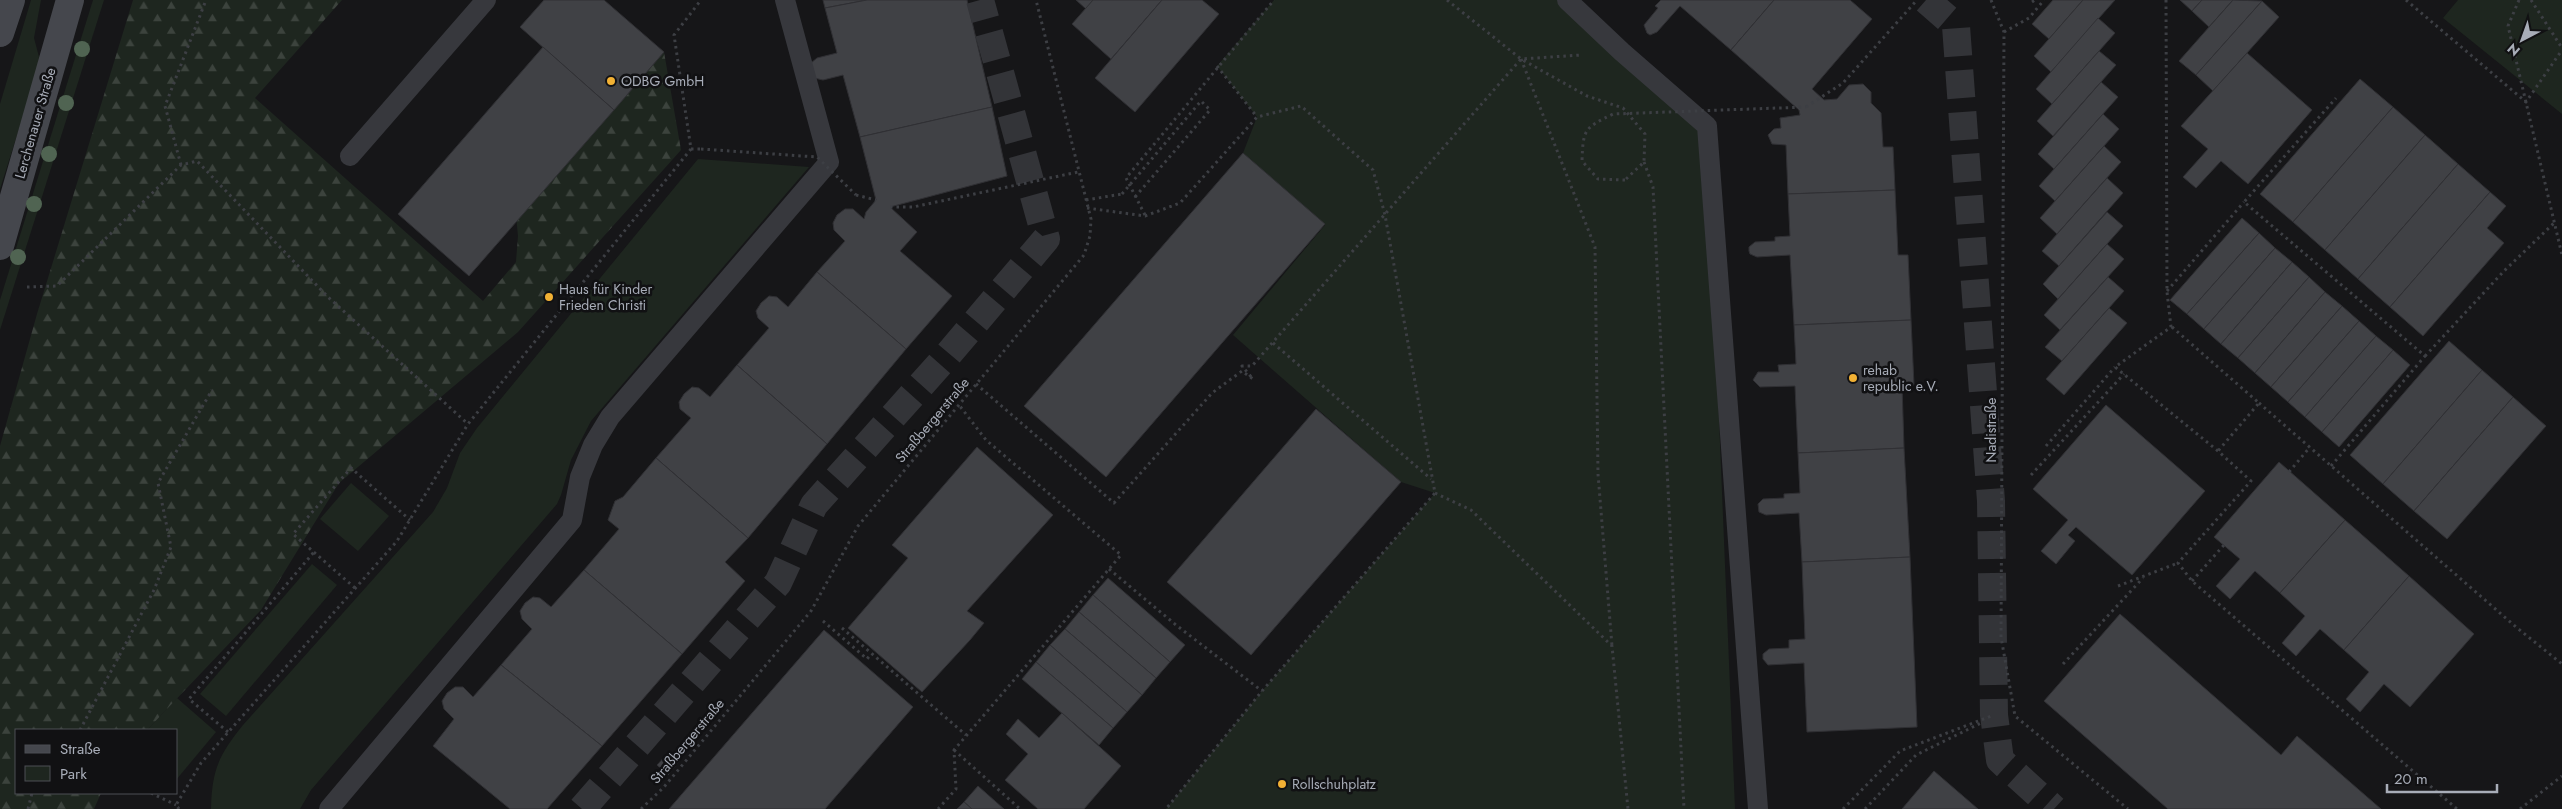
<svg xmlns="http://www.w3.org/2000/svg" width="2562" height="809" font-family="Jost,sans-serif">
<style>
.green{fill:#1e261f}
.forest{fill:url(#forest-firs)}
.building{fill:#404145;stroke:#303034}
.lines{fill:none;stroke-linecap:round;stroke-linejoin:round}
.street-tunnel{stroke:#333438;stroke-width:28;stroke-dasharray:28 14;stroke-linecap:butt}
.path{stroke:#3d3f44;stroke-width:3;stroke-dasharray:2.5 4;stroke-linecap:butt}
.lane{stroke:#37383d;stroke-width:20}
.secondary{stroke:#45474d;stroke-width:28}
.path-bridge{stroke:#3d3f44;stroke-width:3;stroke-dasharray:2.5 4;stroke-linecap:butt}
.tree{fill:#506452}
.poi-dot{fill:#f2b134;stroke:#111113;stroke-width:2}
.labels{text-anchor:middle;dominant-baseline:central;stroke-width:5;stroke-linejoin:round;paint-order:stroke}
.poi-label{font-size:14px;fill:#a8adb8;stroke:#111113;text-anchor:start}
.street-label{font-size:14px;fill:#a8adb8;stroke:#111113}
</style>
<defs>
<pattern id="forest-firs" width="22" height="20" patternUnits="userSpaceOnUse" patternTransform="scale(1.25)"><rect width="22" height="20" fill="#1e261f"/><path d="M5 1l3.5 6h-7zM16 11l3.5 6h-7z" fill="#3c433d"/></pattern>
</defs>
<rect width="100%" height="100%" fill="#161618"/>
<g class="green">
<path d="M31,0h10l-7,38 5,19 -2,15 -37,117v-85z"/>
<path d="M93,0h11l-104,330v-30z"/>
<path d="M1274,0h295l138,126 28,683h-569l96,-118 173,-198 -34,-11 -168,-147 92,-110 -82,-72 14,-36 -40,-51z"/>
<path d="M2458,0h104v114l-119,-96z"/>
<path d="M698,159l111,8 -218,254 -20,39 -10,35 -4,9 -246,286 -11,19h-89c1,-40 8,-54 32,-84l190,-213 14,-24 13,-35 17,-25z"/>
<path d="M351,483l38,33 -31,35 -38,-32z"/>
<path d="M312,564l25,21 -111,131 -26,-22z"/>
<path d="M177,698l39,34 -40,48v-50h-29z"/>
</g>
<path class="forest" d="M133,0h209l-87,98 228,203 33,-39 2,-26 -4,-42 73,-86 27,2 50,-58 17,98 -163,182 -179,151 -78,127 -114,120h-131v63h85l-7,16h-94v-363l37,-132z"/>
<g class="building">
<path d="M544,0h60l60,52 -50,58 -94,-83z"/>
<path d="M823,0h44l-42,8z"/>
<path d="M867,0h100l25,107 -132,30 -17,-62 -20,5 -9,-2 -3,-15 6,-5 20,-5 -12,-45z"/>
<path d="M1076,0h17l-7,9z"/>
<path d="M1093,0h69l-51,59 -39,-35z"/>
<path d="M1162,0h40l17,14 -84,98 -40,-34z"/>
<path d="M1661,0h113l-43,50 -51,-44 -23,26 -7,3 -3,-2 -3,-8 14,-17 -3,-2z"/>
<path d="M1774,0h76l22,19 -60,70 12,11 13,-1 12,-14 14,-1 8,8v11l10,10 2,34h10l2,43 -107,4 -2,-49 -14,-1 -4,-9 6,-6 7,-1 -1,-10 20,-3 -1,-5 -68,-60z"/>
<path d="M2053,0h30l-34,39 -17,-15z"/>
<path d="M2083,0h32l-64,72 -17,-16z"/>
<path d="M2180,0h22l-10,11z"/>
<path d="M2202,0h31l-24,27 -17,-16z"/>
<path d="M2233,0l29,1 -66,74 -17,-14z"/>
<path d="M2262,1l17,16 -66,74 -17,-16z"/>
<path d="M2098,18l17,15 -63,71 -16,-15z"/>
<path d="M543,47l71,63 -145,166 -71,-62z"/>
<path d="M2099,51l17,14 -63,71 -16,-15z"/>
<path d="M2247,53l65,57 -64,74 -27,-23 -25,27 -13,-11 25,-28 -27,-23z"/>
<path d="M2360,79l33,28 -100,115 -33,-28z"/>
<path d="M2101,82l17,15 -64,72 -16,-15z"/>
<path d="M992,107l15,69 -117,31 27,25 -17,19 52,45 -46,53 -89,-77 28,-31 -11,-11 -1,-7 4,-8 8,-6h8l11,10 2,-7 10,-12 -16,-63z"/>
<path d="M2393,107l32,28 -100,115 -32,-28z"/>
<path d="M2103,114l16,15 -64,72 -16,-15z"/>
<path d="M2425,135l33,29 -100,115 -33,-29z"/>
<path d="M2104,146l17,16 -64,72 -17,-16z"/>
<path d="M1243,153l82,71 -219,253 -82,-71z"/>
<path d="M2458,164l32,28 -100,115 -32,-28z"/>
<path d="M2107,178l16,15 -64,73 -17,-15z"/>
<path d="M1895,190l3,65h10l3,65 -117,5 -4,-70 -33,2 -7,-3 -1,-3v-4l6,-5 20,-1v-4l15,-1 -2,-42z"/>
<path d="M2490,192l16,14 -19,22 17,15 -81,93 -33,-29z"/>
<path d="M2107,212l16,14 -65,73 -15,-15z"/>
<path d="M2242,218l17,15 -72,81 -17,-14z"/>
<path d="M2259,233l16,15 -71,81 -17,-15z"/>
<path d="M2107,244l17,15 -64,71 -16,-15z"/>
<path d="M2275,248l17,14 -71,82 -17,-15z"/>
<path d="M2292,262l17,15 -71,81 -17,-14z"/>
<path d="M817,272l89,77 -79,95 -90,-79 32,-37 -11,-10 -2,-7 5,-8 8,-7 8,1 11,10z"/>
<path d="M2108,277l16,14 -62,70 -17,-14z"/>
<path d="M2309,277l16,15 -70,81 -17,-15z"/>
<path d="M2325,292l17,14 -71,81 -16,-14z"/>
<path d="M2342,306l17,15 -71,81 -17,-15z"/>
<path d="M2109,308l18,15 -63,72 -18,-16z"/>
<path d="M1911,320l3,65h-12l2,63 -106,5 -3,-67 -35,1 -7,-7 5,-8h21l-1,-7 18,-1 -2,-39z"/>
<path d="M2359,321l17,15 -71,81 -17,-15z"/>
<path d="M2376,336l17,14 -71,82 -17,-15z"/>
<path d="M2449,341l33,29 -99,114 -33,-29z"/>
<path d="M2393,350l17,15 -71,82 -17,-15z"/>
<path d="M737,365l90,79 -79,94 -92,-80 35,-40 -11,-9 -1,-7 5,-8 8,-7 7,1 11,9z"/>
<path d="M2482,370l31,27 -99,114 -31,-27z"/>
<path d="M2513,397l33,29 -99,113 -33,-28z"/>
<path d="M2106,405l99,86 -73,84 -56,-48 -8,8 7,6 -19,23 -15,-13 27,-31 -35,-31z"/>
<path d="M1316,409l85,73 -150,173 -84,-73z"/>
<path d="M977,447l76,68 -86,96 17,12 -14,17 -48,52 -74,-64 60,-70 -16,-13z"/>
<path d="M1904,448l6,109 -108,5 -3,-49 -33,2 -7,-3 -1,-8 5,-5 21,-1v-4l16,-1 -2,-40z"/>
<path d="M656,458l92,80 -23,24 20,19 -63,73 -98,-84 35,-41 -11,-9 7,-19 8,-4z"/>
<path d="M2279,462l66,58 -65,73 -25,-22 -25,28 -14,-13 24,-27 -26,-22z"/>
<path d="M2345,520l64,56 -65,74 -24,-21 -24,27 -14,-13 23,-27 -25,-23z"/>
<path d="M1910,557l7,170 -110,5 -3,-69 -36,2 -5,-6v-5l6,-5 20,-1v-8l16,-1 -3,-77z"/>
<path d="M584,570l98,84 -80,92 -101,-81 31,-36 -10,-10 -2,-8 5,-8 8,-6 7,1 11,9z"/>
<path d="M2409,576l65,58 -64,73 -26,-23 -24,28 -14,-13 23,-27 -25,-22z"/>
<path d="M1108,578l77,67 -15,17 -77,-67z"/>
<path d="M1093,595l77,67 -14,16 -77,-66z"/>
<path d="M1079,612l77,66 -14,17 -77,-66z"/>
<path d="M2120,614l161,141 16,-19 84,73h-213l-124,-108z"/>
<path d="M1065,629l77,66 -15,17 -77,-67z"/>
<path d="M824,630l89,77 -88,102h-156z"/>
<path d="M1050,645l77,67 -14,16 -77,-66z"/>
<path d="M1036,662l77,66 -14,17 -77,-66z"/>
<path d="M501,665l101,81 -55,63h-37l-77,-63 21,-27 -10,-10 -2,-8 5,-8 8,-6h8l10,10z"/>
<path d="M1062,713l59,53 -37,43h-46l-33,-29 23,-26 -22,-20 12,-15 21,19z"/>
<path d="M670,751l10,9 -12,15 -11,-10z"/>
<path d="M1934,771l44,38h-76z"/>
<path d="M978,786l26,23h-32l-8,-7z"/>
<path d="M964,802l8,7h-15z"/>
</g>
<g class="lines">
<g class="street-tunnel">
<path d="M1926,0l30,26 35,475 3,214 6,45 54,49"/>
<path d="M582,809l196,-226 36,-78 132,-148 100,-118 -66,-239"/>
</g>
<g class="path">
<path d="M1447,0l74,59 66,37 36,12 22,26 -1,28 -19,18"/>
<path d="M1991,0l13,32 -3,605 14,79 113,93"/>
<path d="M2166,0l1,292 4,35 -56,40 103,84 33,30 -73,82 14,18 265,228"/>
<path d="M2406,0l120,102 36,-52"/>
<path d="M2519,0l-11,26 54,229"/>
<path d="M2531,0l31,48"/>
<path d="M2032,2l3,-2"/>
<path d="M2004,32l25,-14 15,-18"/>
<path d="M1521,59l74,188 3,227 14,172"/>
<path d="M1217,66l40,51"/>
<path d="M1806,107l37,-24 74,-83"/>
<path d="M691,149h10"/>
<path d="M1644,162l9,25 31,622"/>
<path d="M181,165l-16,-59 41,-106"/>
<path d="M856,195l20,5"/>
<path d="M1086,200l36,-6"/>
<path d="M890,207h23l165,-35"/>
<path d="M1087,208l58,8 35,-13 77,-86 44,-11 72,64 12,45 50,278 -173,198 -96,118"/>
<path d="M1145,215l-19,-37 148,-178"/>
<path d="M27,287l30,-1 124,-121 16,-4 131,136 140,127"/>
<path d="M2167,291l77,-89"/>
<path d="M2172,327l87,76 -41,48"/>
<path d="M1273,343l158,136"/>
<path d="M2425,356l79,-85 51,-49"/>
<path d="M976,384l138,119 98,-110 30,-22 11,8 -11,-13h10l269,-307 60,-4"/>
<path d="M2259,403l257,224 46,37"/>
<path d="M2046,446l69,-79"/>
<path d="M2331,466l94,-110 -181,-154 92,-104"/>
<path d="M2289,472l21,-25"/>
<path d="M2031,475l93,-101"/>
<path d="M1435,493l36,17 141,136 16,163"/>
<path d="M1109,569l67,56 86,66"/>
<path d="M2192,581l32,-36"/>
<path d="M2118,586l60,-23"/>
<path d="M355,588l-62,-54 58,-66 59,52"/>
<path d="M823,621l44,38 4,-5"/>
<path d="M842,628l124,107"/>
<path d="M2063,664l80,-86"/>
<path d="M80,730l74,-140 17,-43 -13,-64 54,-93"/>
<path d="M228,732l-39,-33 125,-147"/>
<path d="M954,750l66,59"/>
<path d="M151,793l25,12"/>
<path d="M28,809l4,-16"/>
<path d="M179,809l-3,-4 25,-42 196,-222 71,-117 223,-275 -17,-114 27,-35"/>
<path d="M641,809l23,-22 147,-176 47,-85 226,-271 6,-19 1,-17 -55,-219"/>
<path d="M938,809l18,-20 -2,-39 167,-195 -135,-115 -27,-35"/>
<path d="M1843,809l57,-58 94,-36"/>
<path d="M1865,809l51,-54 67,-33"/>
<path d="M2520,809l42,-33"/>
</g>
<g class="lane">
<path d="M1567,0l55,52 85,74 51,683"/>
<path d="M350,156l136,-156"/>
<path d="M329,809l243,-289 8,-43 13,-32 17,-28 219,-255 -44,-162"/>
</g>
<g class="secondary">
<path d="M0,33l11,-33"/>
<path d="M0,246l70,-246"/>
</g>
<g class="path-bridge">
<path d="M701,149l116,8 39,38"/>
<path d="M1625,180l-27,-1 -16,-18c1,-33 3,-33 31,-47l193,-7"/>
<path d="M1122,194l79,-93 9,9 -75,87"/>
</g>
</g>
<g class="tree">
<circle cx="82" cy="49" r="8"/>
<circle cx="66" cy="103" r="8"/>
<circle cx="49" cy="154" r="8"/>
<circle cx="34" cy="204" r="8"/>
<circle cx="18" cy="257" r="8"/>
</g>
<g class="poi-dot">
<circle cx="611" cy="81" r="5"/>
<circle cx="549" cy="297" r="5"/>
<circle cx="1853" cy="378" r="5"/>
<circle cx="1282" cy="784" r="5"/>
</g>
<g class="labels">
<g class="poi-label">
<text x="621" y="81">ODBG GmbH</text>
<text x="559" y="289">Haus für Kinder<tspan x="559" dy="16">Frieden Christi</tspan></text>
<text x="1863" y="370">rehab<tspan x="1863" dy="16">republic e.V.</tspan></text>
<text x="1292" y="784">Rollschuhplatz</text>
</g>
<g class="street-label">
<text transform="translate(35 123) rotate(-74)">Lerchenauer Straße</text>
<text transform="translate(932 420) rotate(-50)">Straßbergerstraße</text>
<text transform="translate(1991 430) rotate(-90)">Nadistraße</text>
<text transform="translate(687 741) rotate(-50)">Straßbergerstraße</text>
</g>
</g>
<rect x="15" y="729" width="162" height="65" fill="#111113" stroke="#4d4f55"/>
<rect x="25" y="745" width="25" height="8" fill="#45474d" stroke="#4d4f55"/>
<text x="60" y="754" font-size="15" fill="#a8adb8">Straße</text>
<rect x="25" y="766" width="25" height="15" fill="#1e261f" stroke="#4d4f55"/>
<text x="60" y="779" font-size="15" fill="#a8adb8">Park</text>
<g transform="translate(2522 40) rotate(221)" stroke="#111113" stroke-width="4" paint-order="stroke">
<path d="M0-4L9 19L0 12L-9 19Z" fill="#a8adb8"/>
<text y="-8" font-size="14" font-weight="bold" text-anchor="middle" fill="#a8adb8">N</text>
</g>
<path d="M2387 784v8h110v-8" fill="none" stroke="#a8adb8" stroke-width="2.5"/>
<text x="2394" y="784" font-size="15" fill="#a8adb8" stroke="#111113" stroke-width="4" paint-order="stroke">20 m</text>
</svg>
